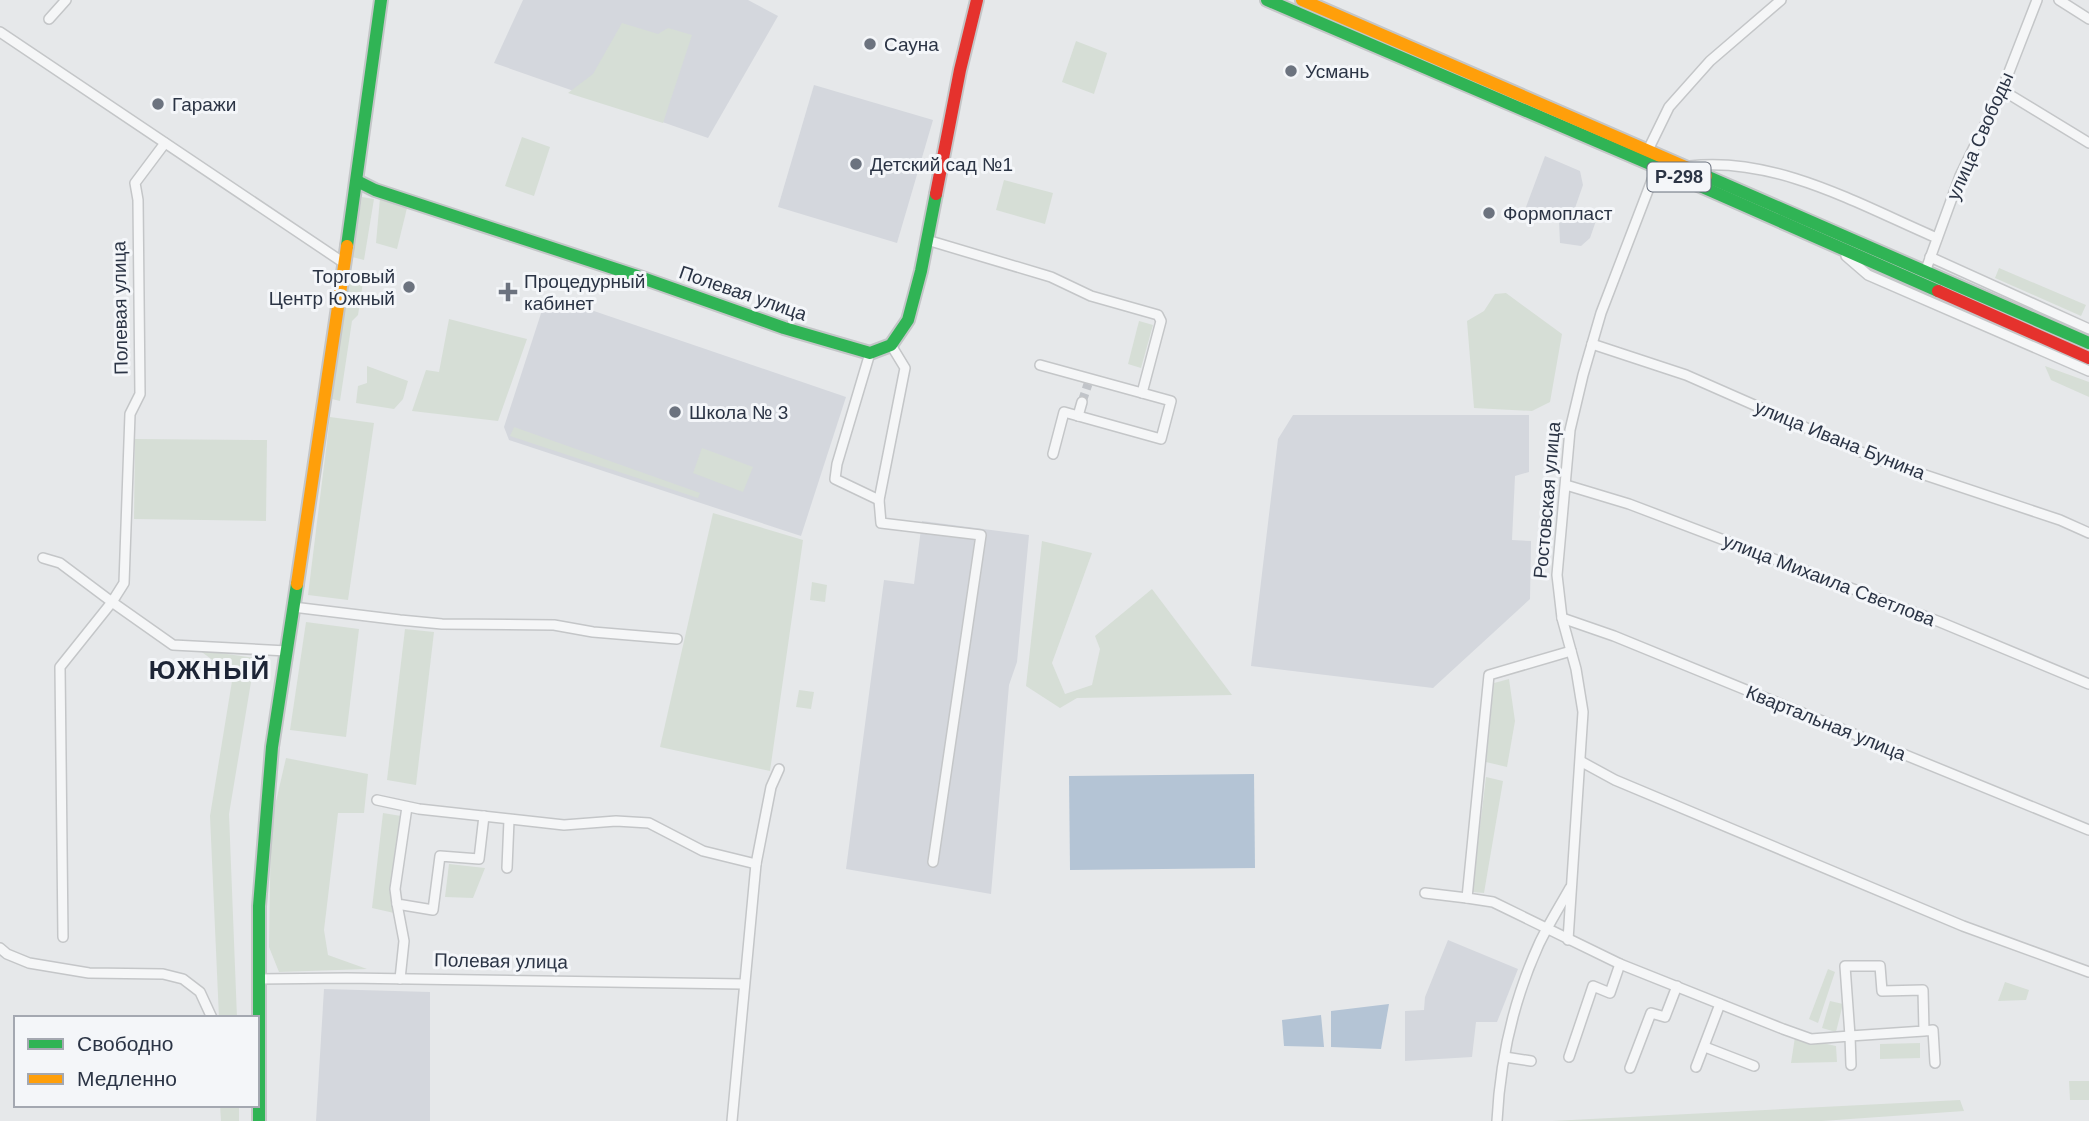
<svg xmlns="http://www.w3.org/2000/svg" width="2089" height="1121" font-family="Arial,sans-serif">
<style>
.built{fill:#d4d7dd}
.green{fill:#d6ded6}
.water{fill:#b4c4d5}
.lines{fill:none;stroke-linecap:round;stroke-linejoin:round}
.street-tunnel{stroke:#c1c4c9;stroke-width:9;stroke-dasharray:9 4.5;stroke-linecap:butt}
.street-casing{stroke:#c4c6c8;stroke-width:12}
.fast-casing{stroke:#c4c6c8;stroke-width:16}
.slow-casing{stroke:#c4c6c8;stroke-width:16}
.jam-casing{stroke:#c4c6c8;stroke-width:16}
.street{stroke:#f5f6f7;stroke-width:9}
.fast{stroke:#30b455;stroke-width:12}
.slow{stroke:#ff9f0a;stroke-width:12}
.jam{stroke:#e5322d;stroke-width:12}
.poi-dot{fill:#6c737f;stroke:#f4f6f9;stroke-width:2.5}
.labels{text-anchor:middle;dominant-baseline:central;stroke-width:6;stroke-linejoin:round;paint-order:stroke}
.shield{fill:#f4f6f9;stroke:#676e7b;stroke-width:2}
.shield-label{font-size:18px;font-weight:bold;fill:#2b3445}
.poi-label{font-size:19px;fill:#2b3445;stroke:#f4f6f9;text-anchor:start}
.street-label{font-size:19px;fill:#2b3445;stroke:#f4f6f9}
.district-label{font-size:26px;font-weight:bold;letter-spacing:2px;fill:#1d2536;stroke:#f4f6f9}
</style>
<rect width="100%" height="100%" fill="#e6e8ea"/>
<g class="built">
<path d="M523,0h225l30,16 -70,122 -214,-75z"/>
<path d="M814,85l119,35 -36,123 -119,-36z"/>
<path d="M1545,156l35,15 3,14 -8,23 23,7 -8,23 -9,8 -21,-3 -1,-22 -33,-14z"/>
<path d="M547,295l299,102 -45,139 -292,-96 -5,-13z"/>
<path d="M1293,415h236v57l-14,4 -3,64 19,1 -1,58 -97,89 -182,-22 27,-227z"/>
<path d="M922,521l107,14 -12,127 -8,23 -18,209 -145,-25 38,-289 30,4z"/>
<path d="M1448,940l70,29 -21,53h-21l-4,35 -67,4v-50l19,-1 1,-13z"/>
<path d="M324,989l106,3v129h-114z"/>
</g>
<g class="green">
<path d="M622,23l36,11 10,-6 24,7 -29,88 -95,-30 25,-19z"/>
<path d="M1076,41l31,12 -13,41 -32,-12z"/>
<path d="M522,137l28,10 -16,49 -29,-10z"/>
<path d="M1004,180l49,13 -8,31 -49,-14z"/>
<path d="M362,197l12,2 -10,61 -12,-3z"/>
<path d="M380,198l27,10 -10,41 -21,-6z"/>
<path d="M1999,268l87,37 -5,11 -86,-38z"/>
<path d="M349,278l14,4 -5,33 -6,6 -12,80 -8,-2z"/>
<path d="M1506,293l56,41 -12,68 -18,9 -58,-3 -7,-87 17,-10 11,-17z"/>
<path d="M449,319l78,20 -29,82 -86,-10 14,-41 13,2z"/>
<path d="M1139,321l14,4 -12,43 -13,-4z"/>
<path d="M367,366l41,15 -5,18 -9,10 -38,-6 2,-17 9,-3z"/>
<path d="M2045,366l44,16v15l-38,-17z"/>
<path d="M330,417l44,6 -26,177 -40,-5z"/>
<path d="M514,427l186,66 -2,5 -188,-62z"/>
<path d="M135,439l132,1 -1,81 -132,-2z"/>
<path d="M702,448l51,19 -10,25 -50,-19z"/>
<path d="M713,513l90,27 -33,231 -110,-24z"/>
<path d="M1042,541l50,12 -40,110 13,31 27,-9 8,-36 -5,-13 57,-47 80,106 -155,3 -17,10 -34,-22z"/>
<path d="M812,582l15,3 -2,17 -15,-2z"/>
<path d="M306,622l53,7 -13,108 -56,-7z"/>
<path d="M405,629l29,3 -18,153 -29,-5z"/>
<path d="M199,650l56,8 -26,156 8,204h-18l-9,-202 23,-141z"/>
<path d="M1509,679l6,42 -8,46 -21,-5 8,-79z"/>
<path d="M799,690l15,2 -3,17 -15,-2z"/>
<path d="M286,758l82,16 -4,39h-26l-14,117 4,25 39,14 -88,3 -10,-25 2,-124z"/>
<path d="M1486,777l17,4 -19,112 -12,-1z"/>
<path d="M383,813l18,3 -10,76 3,21 -22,-5z"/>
<path d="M449,864l36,4 -12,30 -28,-1z"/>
<path d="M1828,969l7,3 -17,51 -9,-4z"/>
<path d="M2005,982l24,8 -3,10 -28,1z"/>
<path d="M1830,1001l13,3 -7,28 -14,-4z"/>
<path d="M1795,1037l41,9 1,16 -46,1z"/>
<path d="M1920,1043v15l-40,1v-15z"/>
<path d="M2069,1081h20v19h-19z"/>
<path d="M1960,1100l4,11 -142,10h-270z"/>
<path d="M220,1105h19v16h-18z"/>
</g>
<g class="water">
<path d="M1254,774l1,94 -185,2 -1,-94z"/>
<path d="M1389,1004l-8,45 -50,-2v-36z"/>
<path d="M1321,1015l3,32 -40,-1 -2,-26z"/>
</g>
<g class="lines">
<path class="street-tunnel" d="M1082,402l6,-18"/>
<g class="street-casing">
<g id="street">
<path d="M2059,0l30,19"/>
<path d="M49,19l17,-19"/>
<path d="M0,32l344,231"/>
<path d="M2002,90l87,53"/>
<path d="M1648,150l21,-43 41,-46 71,-61"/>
<path d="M1690,166c86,-10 170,39 247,72"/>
<path d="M927,240l124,37 40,19 67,19 3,6 -19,72 29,8 -10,38 -97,-27 -11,42"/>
<path d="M1846,256l22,19 221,96"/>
<path d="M1930,257l159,72"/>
<path d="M1925,272l35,-96 42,-86 35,-90"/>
<path d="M1592,344l94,31 191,84 183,61 29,13"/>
<path d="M891,345l14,23 -26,132 2,23 100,12 -48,327"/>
<path d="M870,353l-33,111 -2,15 44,21"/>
<path d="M1040,365l102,28"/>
<path d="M1078,416l4,-14"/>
<path d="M1566,485l63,19 311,118 149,62"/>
<path d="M43,558l17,5 52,39 12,-19 6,-169 10,-20 -2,-194 -3,-17 30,-40"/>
<path d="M293,607l107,13 42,4 112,1 39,7 84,7"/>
<path d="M1562,618l52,18 475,194"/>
<path d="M1571,651l-82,24 -22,223 26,4 127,62 163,65 28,10 39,-3 1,29"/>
<path d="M1582,762l33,18 348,146 126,46"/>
<path d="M377,800l42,9 145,16 52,-4 33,2 54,28 53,13"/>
<path d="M407,807l-12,82 2,15 36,6 7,-54 39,3 5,-43"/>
<path d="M507,868l2,-48"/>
<path d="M1425,893l42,5"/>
<path d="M397,904l7,37 -4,38"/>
<path d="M63,937l-3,-270 52,-65 61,43 114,6"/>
<path d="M1568,940l15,-228 -7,-43 -14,-51 -5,-43 13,-145 13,-55 18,-62 56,-146"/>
<path d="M0,948l7,6 22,9 60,10 74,1 20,5 17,13 12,26"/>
<path d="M258,979l89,-1 396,6"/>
<path d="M1924,1031l-74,5 -5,-70h35l2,25 41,-1 1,41 9,-1 2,33"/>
<path d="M1705,1047l49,19"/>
<path d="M1505,1057l26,4"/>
<path d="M1569,1057l24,-71 17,7 10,-29"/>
<path d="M1696,1067l24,-63"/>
<path d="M1630,1068l21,-55 14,4 12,-31"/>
<path d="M732,1121l24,-257 15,-77 8,-18"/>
<path d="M1497,1121c3,-60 17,-122 42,-177 9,-19 21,-38 31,-56"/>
</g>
</g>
<g class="fast-casing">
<g id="fast">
<path d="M1267,0l390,167 281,124"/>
<path d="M1706,176l383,167"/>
<path d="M357,181l18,9 259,85 150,53 86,25 21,-8 17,-25 13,-49 15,-77"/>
<path d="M347,246l34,-246"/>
<path d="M259,1121v-215l13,-159 25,-163"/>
</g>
</g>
<g class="slow-casing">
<g id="slow">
<path d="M1302,0l404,176"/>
<path d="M297,584l50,-338"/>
</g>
</g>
<g class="jam-casing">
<g id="jam">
<path d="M936,194l24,-124 17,-70"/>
<path d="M1938,291l151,67"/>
</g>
</g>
<use href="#street" class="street"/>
<use href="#fast" class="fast"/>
<use href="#slow" class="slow"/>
<use href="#jam" class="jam"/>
</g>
<g class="poi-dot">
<circle cx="870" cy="44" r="7"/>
<circle cx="1291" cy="71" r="7"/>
<circle cx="158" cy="104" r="7"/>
<circle cx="856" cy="164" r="7"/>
<circle cx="1489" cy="213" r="7"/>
<circle cx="409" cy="287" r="7"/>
<path d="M504.5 281.5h7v7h7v7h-7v7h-7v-7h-7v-7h7z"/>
<circle cx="675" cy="412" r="7"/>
</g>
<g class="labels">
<rect class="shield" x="1647.5" y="162.5" width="63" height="29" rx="5"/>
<g class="shield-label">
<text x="1679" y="177">Р-298</text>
</g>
<g class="poi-label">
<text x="884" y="44">Сауна</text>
<text x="1305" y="71">Усмань</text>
<text x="172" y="104">Гаражи</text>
<text x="870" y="164">Детский сад №1</text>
<text x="1503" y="213">Формопласт</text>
<text x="395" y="276" text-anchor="end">Торговый<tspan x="395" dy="22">Центр Южный</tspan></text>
<text x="524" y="281">Процедурный<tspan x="524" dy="22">кабинет</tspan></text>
<text x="689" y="412">Школа № 3</text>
</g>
<g class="street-label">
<text transform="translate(1980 136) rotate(-66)">улица Свободы</text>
<text transform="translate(743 293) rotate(19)">Полевая улица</text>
<text transform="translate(120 308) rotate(-91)">Полевая улица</text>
<text transform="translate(1840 440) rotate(22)">улица Ивана Бунина</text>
<text transform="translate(1547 500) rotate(-85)">Ростовская улица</text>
<text transform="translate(1829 580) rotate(21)">улица Михаила Светлова</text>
<text transform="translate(1826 723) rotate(22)">Квартальная улица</text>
<text transform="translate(501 961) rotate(1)">Полевая улица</text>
</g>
<g class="district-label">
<text x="210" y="670">ЮЖНЫЙ</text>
</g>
</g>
<rect x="14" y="1016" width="245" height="91" fill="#f4f6f9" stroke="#a4a8b1" stroke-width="2"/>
<rect x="28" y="1039" width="35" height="10" fill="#30b455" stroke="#a4a8b1" stroke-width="2"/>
<text x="77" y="1051" font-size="21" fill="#2b3445">Свободно</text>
<rect x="28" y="1074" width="35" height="10" fill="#ff9f0a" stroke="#a4a8b1" stroke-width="2"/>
<text x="77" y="1086" font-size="21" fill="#2b3445">Медленно</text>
</svg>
